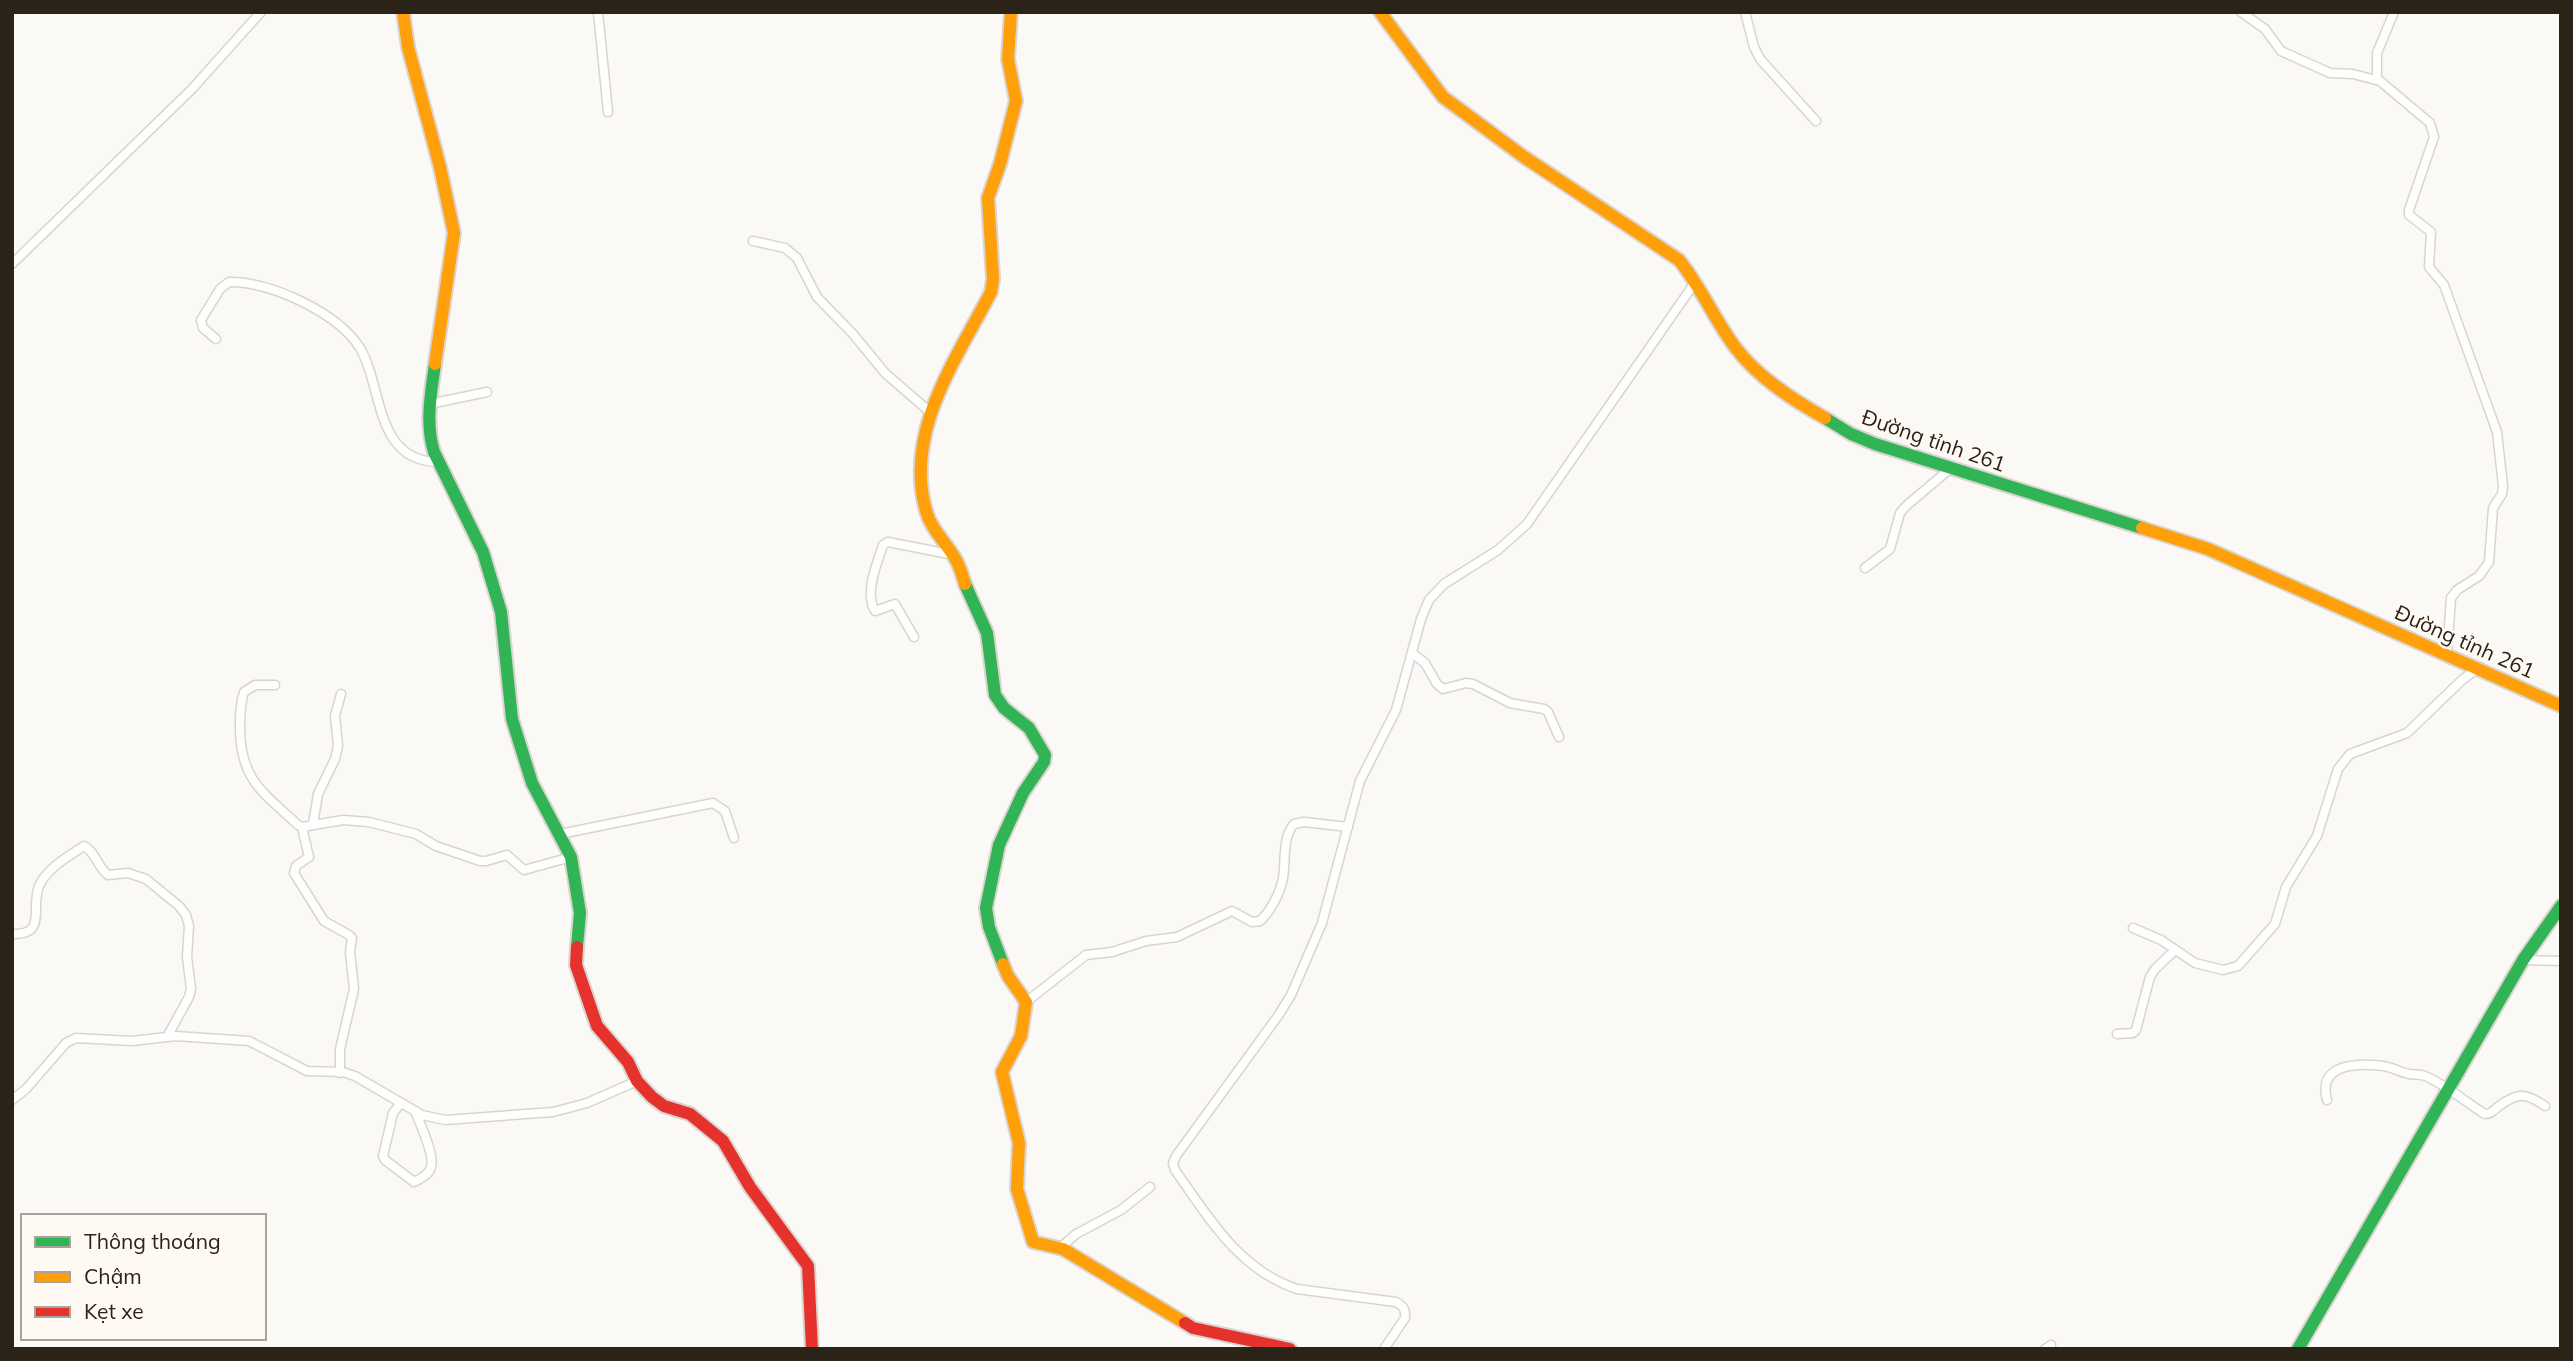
<svg xmlns="http://www.w3.org/2000/svg" width="2573" height="1361" font-family="Mulish,sans-serif">
<style>
.lines{fill:none;stroke-linecap:round;stroke-linejoin:round}
.street-casing{stroke:#dad4ce;stroke-width:11}
.fast-casing{stroke:#dad4ce;stroke-width:16}
.slow-casing{stroke:#dad4ce;stroke-width:16}
.jam-casing{stroke:#dad4ce;stroke-width:16}
.street{stroke:#fefefe;stroke-width:8}
.fast{stroke:#30b455;stroke-width:12}
.slow{stroke:#ff9f0a;stroke-width:12}
.jam{stroke:#e5322d;stroke-width:12}
.labels{text-anchor:middle;dominant-baseline:central;stroke-width:5;stroke-linejoin:round;paint-order:stroke}
.street-label{font-size:21px;fill:#2b2218;stroke:#fef9f3}
</style>
<rect width="100%" height="100%" fill="#fbf9f6"/>
<g class="lines">
<g class="street-casing">
<g id="street">
<path d="M598,12l10,100"/>
<path d="M1745,12l9,35 6,12 56,62"/>
<path d="M2241,12l24,17 16,22 49,22 23,1 27,7 50,42 4,14 -25,73v5l22,17 -2,35 15,18 53,147 6,54 -1,8 -9,14 -4,54 -10,14 -22,14 -6,8 -4,56"/>
<path d="M2377,80v-27l17,-41"/>
<path d="M753,241l32,7 12,10 20,39 36,37 32,39 45,39"/>
<path d="M12,264l180,-175 69,-77"/>
<path d="M216,339l-13,-11 -2,-8 19,-31 9,-7c41,-1 109,31 131,66 23,38 14,114 79,114"/>
<path d="M429,404l58,-12"/>
<path d="M1865,568l25,-19 10,-36 6,-7 45,-38"/>
<path d="M914,637l-19,-33 -20,7c-11,-18 2,-47 8,-66l5,-3 66,13"/>
<path d="M1412,653l13,10 12,21 6,5 23,-6 7,1 37,19 34,6 4,3 11,25"/>
<path d="M275,685h-20l-11,7c-4,12 -4,25 -4,38 1,51 24,63 58,95l4,2 41,-7 26,2 47,12 20,12 44,15h6l21,-6 17,15 47,-13"/>
<path d="M313,824l5,-30 17,-35 3,-13 -3,-30 6,-22"/>
<path d="M302,827l7,30 -13,9 -2,7 30,48 25,14 3,3 -2,14 4,37 -14,60v24"/>
<path d="M560,834l153,-31 12,8 9,27"/>
<path d="M2133,928l28,12 34,23 28,7 15,-4 37,-42 11,-37 31,-51 21,-67 12,-15 57,-21 55,-53 16,-12"/>
<path d="M12,934c36,1 18,-26 27,-48 8,-18 30,-30 45,-40 11,5 14,22 24,29l20,-2 18,6 33,27 7,9 3,11 -2,31 4,32 -2,8 -22,40"/>
<path d="M2523,960l38,1"/>
<path d="M1026,1002l60,-47 26,-3 34,-11 31,-4 55,-26 20,11 8,-1c11,-10 20,-28 23,-43 3,-18 -1,-40 11,-54l10,-2 44,5"/>
<path d="M2117,1034l16,-1 3,-3 14,-53 5,-8 20,-19"/>
<path d="M12,1100l14,-11 40,-46 10,-5 56,3 44,-5 73,5 58,30 36,1 12,4 67,39 23,5 108,-8 34,-9 50,-22"/>
<path d="M2327,1100c-10,-37 31,-37 56,-34 9,1 17,6 26,8 6,1 11,0 16,2 22,9 40,26 60,38 6,0 9,-4 14,-8 20,-14 27,-13 46,0"/>
<path d="M401,1103l-8,10 -10,43 2,4 29,22c6,-3 15,-7 17,-15 4,-12 -11,-43 -16,-56"/>
<path d="M1060,1248l16,-14 45,-24 29,-23"/>
<path d="M1384,1349l21,-31c1,-9 -2,-12 -9,-16l-99,-13c-59,-20 -88,-71 -122,-119l-2,-7 3,-7 102,-140 13,-21 31,-72 38,-142 36,-71 25,-91 8,-19 15,-16 54,-34 29,-26 169,-243"/>
<path d="M2045,1349l6,-4"/>
</g>
</g>
<g class="fast-casing">
<g id="fast">
<path d="M435,364c-4,29 -10,59 -1,88l49,100 18,60 11,107 20,64 39,74 9,56 -3,34"/>
<path d="M1825,418l26,16 24,10 267,84"/>
<path d="M965,584l22,49 8,62 9,13 25,20 16,27 -1,7 -21,31 -24,52 -13,63 3,19 14,37"/>
<path d="M2298,1349l225,-389 38,-54"/>
</g>
</g>
<g class="slow-casing">
<g id="slow">
<path d="M403,12l5,35 32,120 14,66 -19,131"/>
<path d="M1380,12l63,85 81,60 155,103c22,27 35,59 56,87 22,30 58,53 90,71"/>
<path d="M2142,528l66,21 353,157"/>
<path d="M965,584c-2,-6 -4,-14 -7,-20 -8,-18 -25,-31 -31,-50 -25,-80 29,-154 64,-222l2,-13 -5,-81 12,-34 16,-63 -8,-42 3,-47"/>
<path d="M1003,964l5,12 18,26 -5,34 -19,36 17,71 -2,46 16,53 30,7 122,74"/>
</g>
</g>
<g class="jam-casing">
<g id="jam">
<path d="M577,947l-1,18 21,61 31,36 9,19 15,16 12,9 26,8 33,27 27,46 58,79 4,83"/>
<path d="M1185,1323l8,5 97,21"/>
</g>
</g>
<use href="#street" class="street"/>
<use href="#fast" class="fast"/>
<use href="#slow" class="slow"/>
<use href="#jam" class="jam"/>
</g>
<g class="labels">
<g class="street-label">
<text transform="translate(1934 440) rotate(19)">Đường tỉnh 261</text>
<text transform="translate(2465 641) rotate(24)">Đường tỉnh 261</text>
</g>
</g>
<rect width="2573" height="1361" fill="none" stroke="#2b2218" stroke-width="28"/>
<rect x="21" y="1214" width="245" height="126" fill="#fef9f3" stroke="#aaa39b" stroke-width="2"/>
<rect x="35" y="1237" width="35" height="10" fill="#30b455" stroke="#aaa39b" stroke-width="2"/>
<text x="84" y="1249" font-size="21" fill="#2b2218">Thông thoáng</text>
<rect x="35" y="1272" width="35" height="10" fill="#ff9f0a" stroke="#aaa39b" stroke-width="2"/>
<text x="84" y="1284" font-size="21" fill="#2b2218">Chậm</text>
<rect x="35" y="1307" width="35" height="10" fill="#e5322d" stroke="#aaa39b" stroke-width="2"/>
<text x="84" y="1319" font-size="21" fill="#2b2218">Kẹt xe</text>
</svg>
